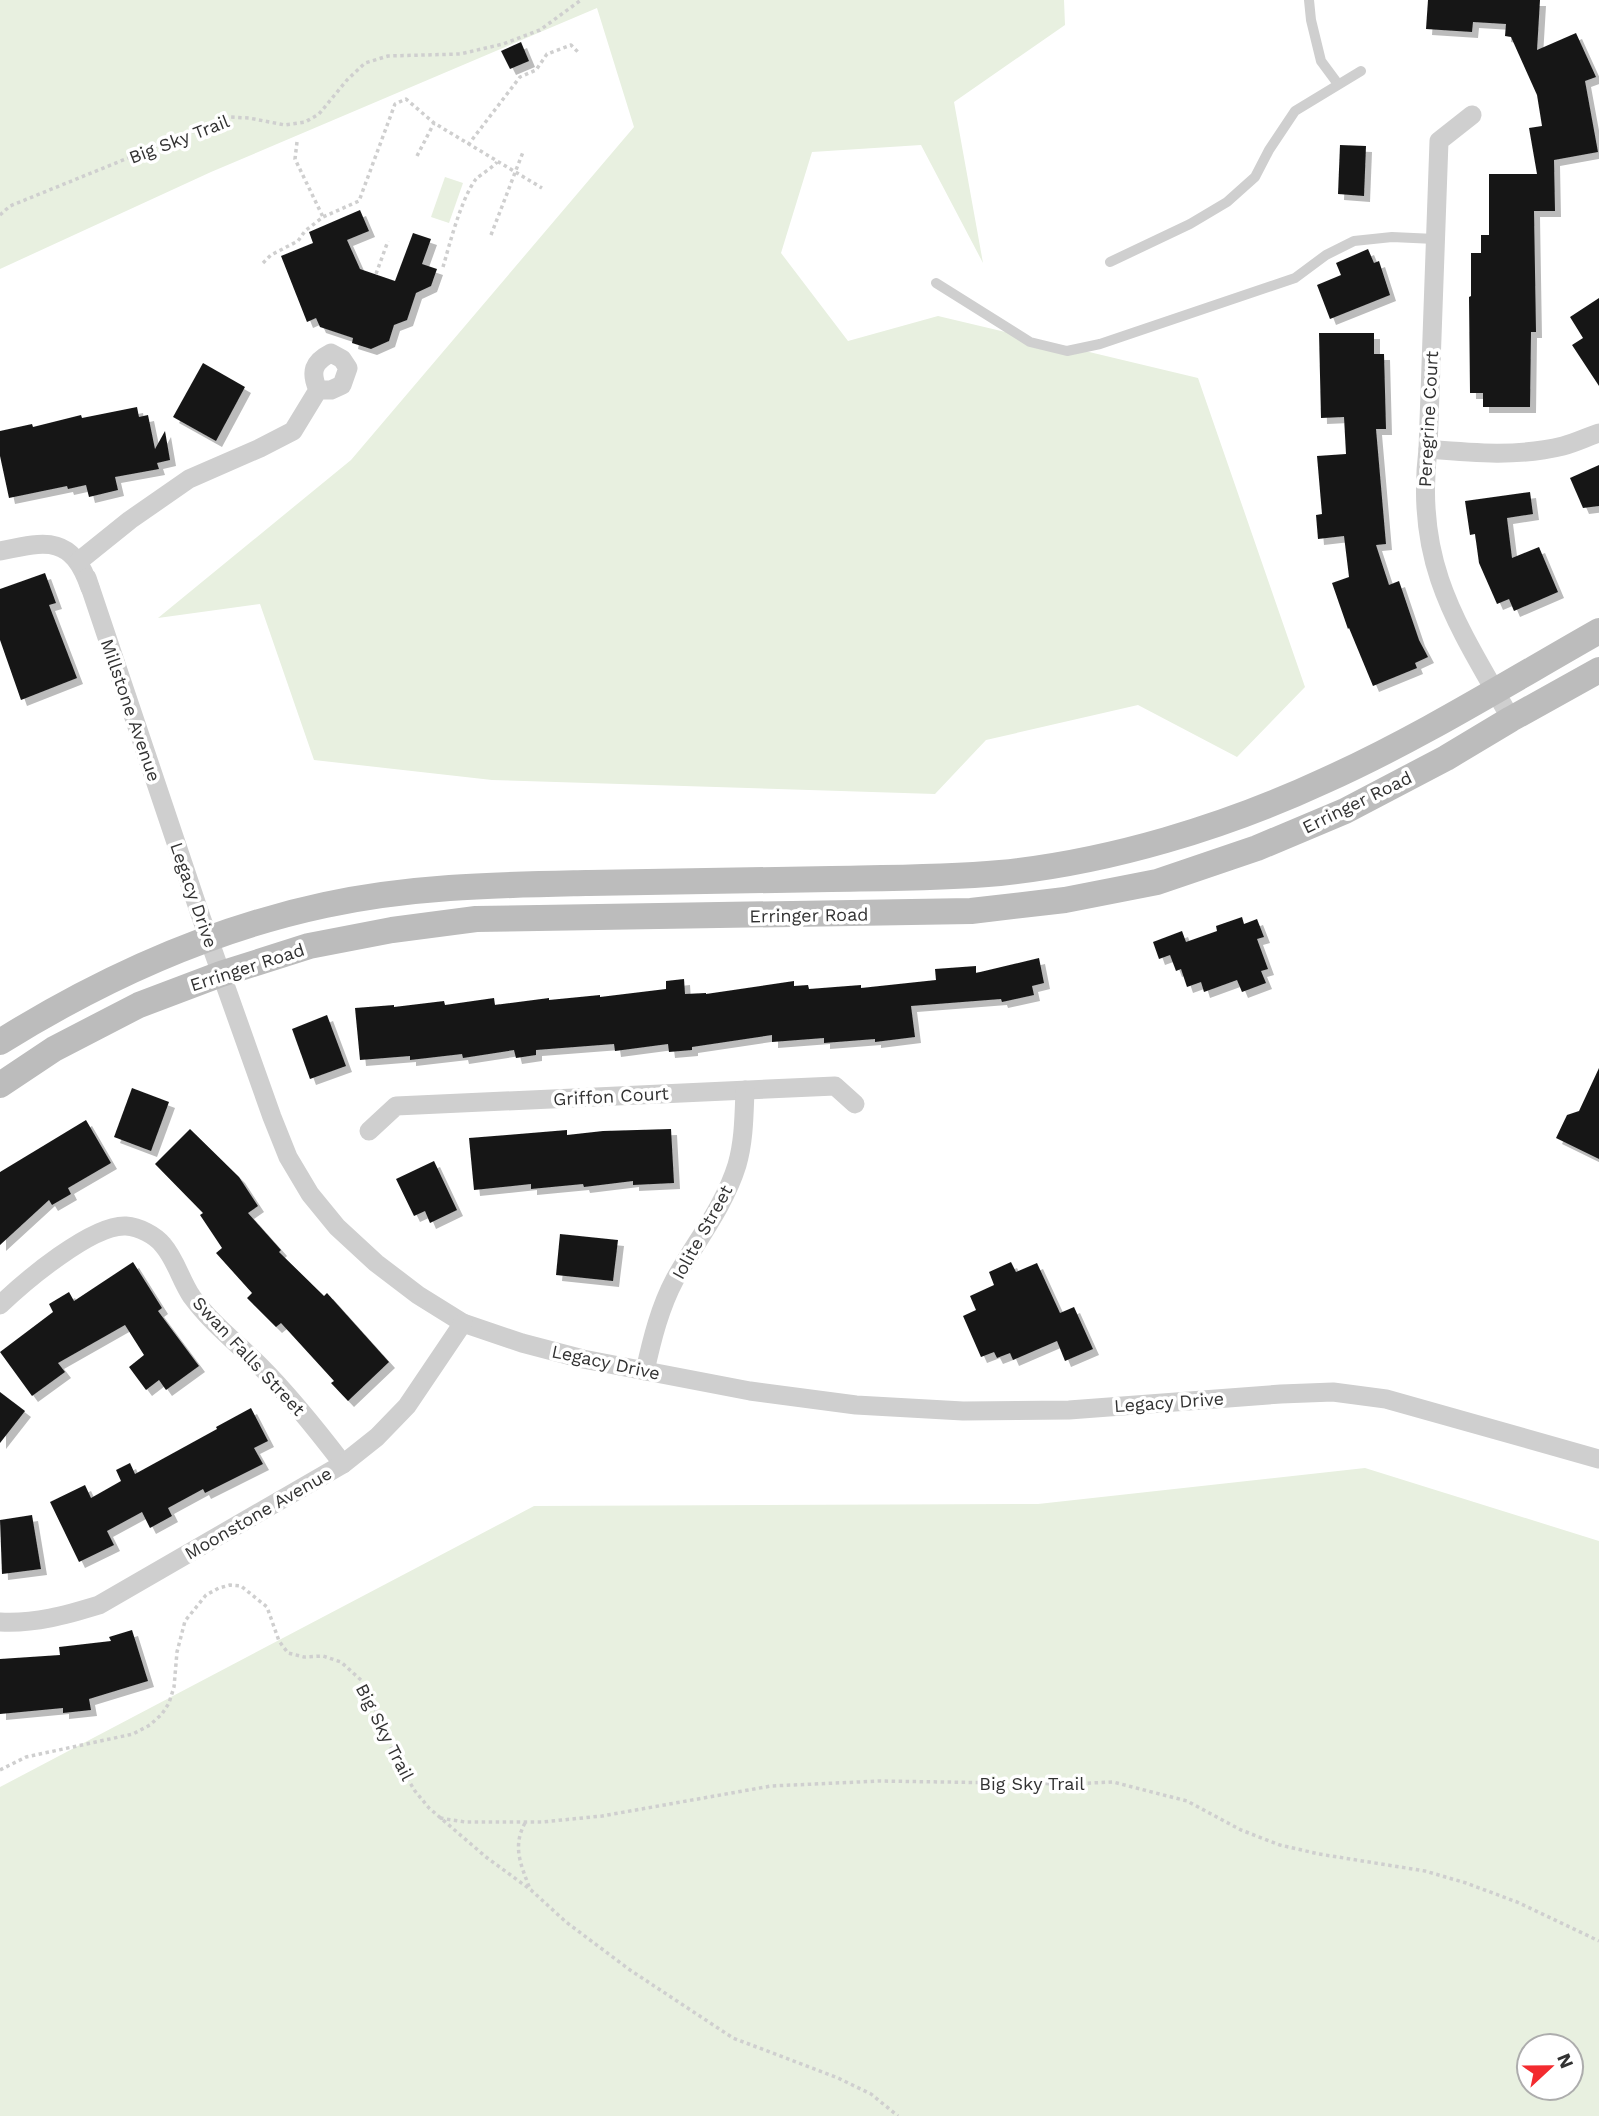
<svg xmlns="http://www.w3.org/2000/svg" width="1599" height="2116" font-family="'Work Sans',sans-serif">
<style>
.green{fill:#e8f0e0;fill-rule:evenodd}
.building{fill:#191919;filter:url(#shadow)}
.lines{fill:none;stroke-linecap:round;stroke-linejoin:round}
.path{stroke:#cfcfcf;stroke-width:3.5;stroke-dasharray:3.5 3.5;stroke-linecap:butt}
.lane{stroke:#cfcfcf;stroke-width:10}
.street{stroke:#cfcfcf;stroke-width:19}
.secondary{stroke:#bcbcbc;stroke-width:26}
.labels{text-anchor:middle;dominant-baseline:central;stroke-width:7;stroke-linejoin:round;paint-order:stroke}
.street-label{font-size:18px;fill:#323232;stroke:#fff}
</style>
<defs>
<filter id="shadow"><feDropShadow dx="6" dy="6" stdDeviation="0" flood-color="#0004"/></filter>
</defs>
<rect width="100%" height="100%" fill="#fff"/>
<g class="green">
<path d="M0,0h1064l1,25 -111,77 29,161 -62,-118 -109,7 -31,101 67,88 90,-25 260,62 107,309 -68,70 -99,-52 -152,35 -51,54 -443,-14 -178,-20 -54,-156 -102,14 193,-158 283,-333 -37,-119 -386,164 -211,97z"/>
<path d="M445,177l18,6 -14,40 -18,-6z"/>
<path d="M1365,1468l234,73v575h-1599v-329l534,-281 504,-2zM1529,2046h42v42h-42z"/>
</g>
<g class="building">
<path d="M1428,0h112l-3,50 39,-17 20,44 -11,4 13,71 -44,8 1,51h-21l2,121h-5l-1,75h-47v-14h-13l-1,-96 2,-1v-43h10v-18h8v-61h48l-8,-46 13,-2 -5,-31 -26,-58 -6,-1 1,-12 -33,-2 -1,10 -46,-3z"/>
<path d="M521,42l8,19 -19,8 -9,-18z"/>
<path d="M1340,145l26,1 -2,50 -26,-2z"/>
<path d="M360,210l9,21 -22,9 13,29 35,12 18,-48 18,6 -9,25 15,5 -6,17 -15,7 -9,27 -13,5 -5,16 -18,8 -19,-6 1,-5 -33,-11 -4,-9 -9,4 -26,-66 32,-13 -4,-11z"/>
<path d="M1368,249l6,14 5,-2 11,34 -60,24 -13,-34 24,-10 -5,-12z"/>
<path d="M1599,298v88l-27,-41 11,-7 -13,-21z"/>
<path d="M1319,333h55v21h10l2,75h-10l10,115 -10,1 13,40 10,-4 20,59 9,17 -13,6 2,5 -44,18 -24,-58 -1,1 -16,-46 17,-6 -5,-41 -26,3 -2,-24 6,-1 -5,-58 29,-2 -2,-37 -23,1z"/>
<path d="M203,363l42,24 -29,54 -43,-24z"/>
<path d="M137,407l2,10 9,-2 7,34 10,-18 5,29 -13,3 2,6 -44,8 3,13 -29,7 -3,-12 -18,4 -1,-3 -58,12 -9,-42v-25l32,-7 1,3 48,-12 1,3z"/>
<path d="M1599,465v41l-16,2 -13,-30z"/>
<path d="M1530,492l3,22 -26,4 5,40 27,-11 19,45 -44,19 -5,-12 -12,5 -18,-41 -4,-29 -5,1 -5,-34z"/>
<path d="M45,573l11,30 -7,2 28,73 -56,22 -21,-60v-51z"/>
<path d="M1242,917l2,7 13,-5 7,18 -7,2 11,30 -7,2 5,12 -24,9 -5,-12 -33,12 -3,-10 -14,5 -6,-18 -5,2 -6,-16 -11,4 -6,-17 29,-11 4,11 31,-11 -1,-5z"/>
<path d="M1039,958l5,25 -12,3 2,9 -32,7 -1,-3 -90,7 4,31 -40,5v-3l-51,4v-5l-52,4v-7l-80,12v3l-23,2 -1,-8 -53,7 -1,-7 -78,6v5l-20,3 -2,-8 -51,8 -1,-4 -52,6v-4l-50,4 -5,-52 39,-3v2l50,-6 1,4 49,-7 1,7 54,-7v2l51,-5v2l66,-8v-8l18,-2 1,15 21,-1v1l88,-13v5l14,-1 1,4 52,-4v3l75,-8 -1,-11 41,-3v7z"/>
<path d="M327,1015l19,51 -36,13 -18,-50z"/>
<path d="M1599,1068v91l-43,-21 11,-23 12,-4z"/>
<path d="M132,1088l37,14 -18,49 -37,-14z"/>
<path d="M86,1120l25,43 -43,25 3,6 -19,11 -3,-5 -49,45v-73z"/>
<path d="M190,1129l49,48 19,29 -10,7 33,37 -2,2 45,44 3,-3 62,69 -41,39 -17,-18 3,-2 -53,-58 -5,4 -29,-29 5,-5 -36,-40 6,-5 -22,-33 3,-2 -48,-49z"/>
<path d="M671,1129l3,54 -41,2v-4l-49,6 -1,-3 -52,5v-5l-57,6 -5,-52 98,-8v5l36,-4z"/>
<path d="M434,1161l23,49 -27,13 -5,-12 -11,5 -18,-37z"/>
<path d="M560,1234l58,6 -5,41 -57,-6z"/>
<path d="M133,1262l29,46 -4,3 41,55 -33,24 -7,-10 -13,10 -17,-23 15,-12 -19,-30 -67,38 7,9 -33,24 -32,-44 53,-40 -4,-8 20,-12 5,9z"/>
<path d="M1011,1262l5,10 21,-9 23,50 14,-6 19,42 -28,12 -8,-20 -44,19 -3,-7 -13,5 -3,-6 -13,5 -18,-41 13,-6 -6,-14 24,-11 -5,-13z"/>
<path d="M0,1392l25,19 -25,32z"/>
<path d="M251,1408l17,33 -14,7 9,16 -58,29 -2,-4 -35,19 4,8 -22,12 -8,-16 -35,19 7,14 -35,17 -29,-60 35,-17 6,13 30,-17 -5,-11 14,-7 5,11 82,-45 -1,-2z"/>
<path d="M32,1515l9,54 -39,5 -2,-54z"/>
<path d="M132,1630l16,51 -59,18 2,11 -28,3v-5l-63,6v-55l60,-4 -1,-8 52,-6 -2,-4z"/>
</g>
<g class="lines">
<g class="path">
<path d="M297,142l-2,17 28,58"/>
<path d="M468,145l52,-68 16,-7 11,-16 24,-9 9,9"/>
<path d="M417,156l17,-33"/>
<path d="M0,215l10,-9 219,-89 20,1 36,7 20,-3 14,-8 28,-34 18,-17 23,-7 72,-2 43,-10 37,-14 41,-30"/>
<path d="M491,235l32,-83"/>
<path d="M263,263l8,-8 27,-14 7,-10 18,-14 36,-16 36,-97 11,-5 28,24 108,65"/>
<path d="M443,267c7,-24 18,-68 33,-88 4,-4 16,-11 21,-17"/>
<path d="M376,274l12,-33"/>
<path d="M0,1770l26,-13 107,-23 17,-9 12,-11 7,-11 5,-16 3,-35 8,-31 21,-26 13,-7 11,-3 11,1 26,21 12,34 9,12 16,4 19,-1 18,6 21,19 10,18 10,29 16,35 17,28 14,17 57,49 45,33 35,32 64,48 103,68 105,40 33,16 27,22"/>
<path d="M440,1818l25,4h77l60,-6 169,-30 109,-5 190,3 43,-2 74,19 54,29 39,15 39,9 106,17 41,12 51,19 82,39"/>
<path d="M525,1823c-13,24 -4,42 5,66"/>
</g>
<g class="lane">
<path d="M1309,0l2,20 10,41 17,23"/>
<path d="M1110,262l80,-38 37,-22 28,-25 14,-27 26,-39 66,-40"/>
<path d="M936,283l94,59 37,9 33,-7 195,-66 31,-23 28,-14 38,-4 43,2"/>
</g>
<g class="street">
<path d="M1472,115l-33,26 -11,308c-14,115 29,175 83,270"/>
<path d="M1428,449c46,4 90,8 135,-3 12,-3 24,-9 36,-13"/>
<path d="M0,551c47,-10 72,-16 90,37"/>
<path d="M79,561l51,-41 59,-41 71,-31 33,-17 25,-41h13l11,-5 6,-17 -6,-9 -11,-6c-18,9 -21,19 -13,37"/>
<path d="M87,578l114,339 71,200 16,40 22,37 27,33 39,36 42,32 45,28 59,20 61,16 167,32 106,14 107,6 106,-1 212,-16 52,-2 53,7 213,60"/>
<path d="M369,1131l27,-25 439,-20 20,18"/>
<path d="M0,1305c24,-23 92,-81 126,-79 13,1 29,9 37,19 13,15 18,36 29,52 19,26 45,46 68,69 30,30 57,64 83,98"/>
<path d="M645,1371c7,-32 15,-64 30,-92 21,-38 49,-72 62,-114 7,-24 7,-50 8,-75"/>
<path d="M0,1622c35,2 66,-7 99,-17l244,-141 34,-27 30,-31 56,-83"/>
</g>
<g class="secondary">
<path d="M0,1042c101,-63 208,-112 325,-137 89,-19 172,-20 261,-22 82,-1 164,-3 245,-4 56,-1 113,-1 169,-6 109,-11 225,-46 324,-92 94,-42 185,-99 275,-150"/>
<path d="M0,1085l54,-36 85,-44 82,-31 88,-28 83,-16 84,-11 495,-8 94,-11 92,-18 100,-34 88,-37 101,-53 65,-39 88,-49"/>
</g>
</g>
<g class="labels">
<g class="street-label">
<text transform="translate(179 139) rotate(-21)">Big Sky Trail</text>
<text transform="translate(1428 419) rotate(-87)">Peregrine Court</text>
<text transform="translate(131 710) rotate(71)">Millstone Avenue</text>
<text transform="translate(1357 802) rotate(-26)">Erringer Road</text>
<text transform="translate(194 895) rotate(71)">Legacy Drive</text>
<text transform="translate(809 915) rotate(-1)">Erringer Road</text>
<text transform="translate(247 967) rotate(-18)">Erringer Road</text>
<text transform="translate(611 1096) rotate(-3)">Griffon Court</text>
<text transform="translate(702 1232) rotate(-61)">Iolite Street</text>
<text transform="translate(249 1356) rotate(47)">Swan Falls Street</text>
<text transform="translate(606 1362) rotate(12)">Legacy Drive</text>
<text transform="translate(1169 1402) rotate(-4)">Legacy Drive</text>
<text transform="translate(258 1513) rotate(-30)">Moonstone Avenue</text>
<text transform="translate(385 1732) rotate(63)">Big Sky Trail</text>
<text x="1032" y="1783">Big Sky Trail</text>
</g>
</g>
<g transform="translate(1550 2067) rotate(68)"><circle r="33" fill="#ffffff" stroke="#adadad" stroke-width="2"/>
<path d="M0-5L12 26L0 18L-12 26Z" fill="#f32b2f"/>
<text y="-10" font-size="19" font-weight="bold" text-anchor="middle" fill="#323232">N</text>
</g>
</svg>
